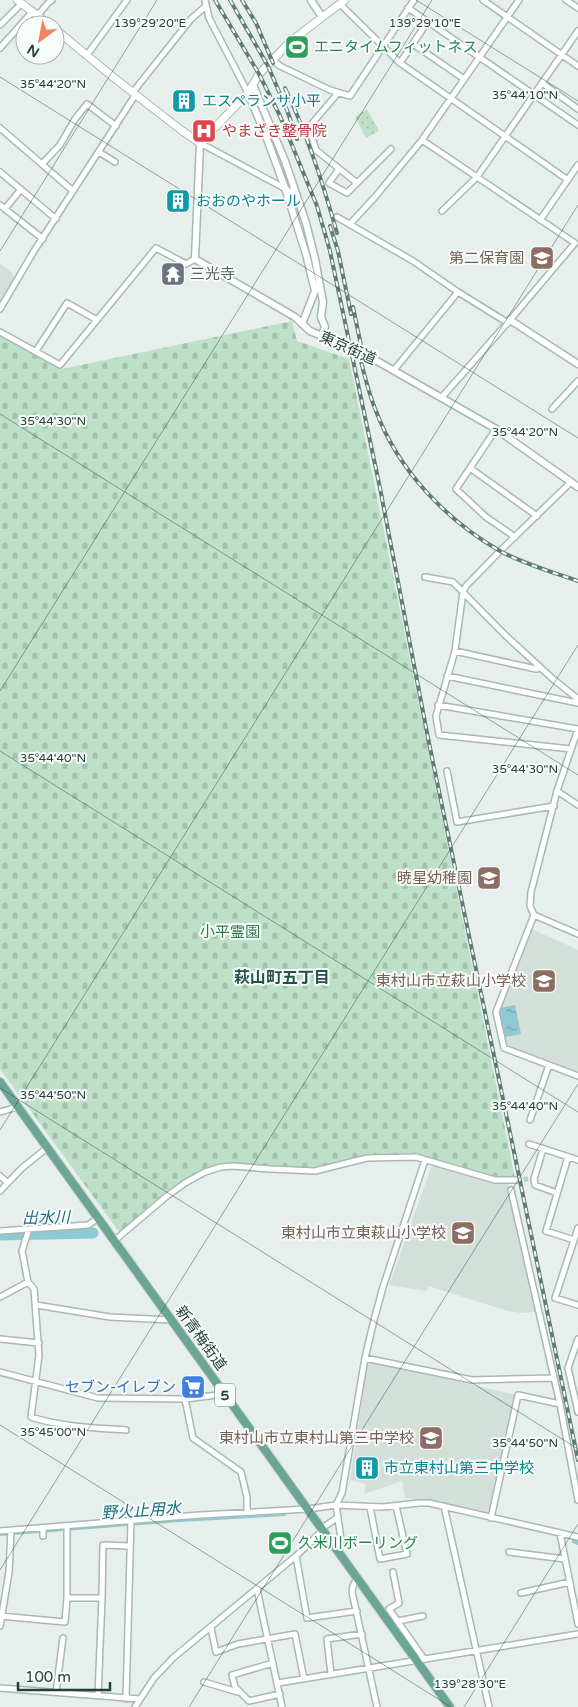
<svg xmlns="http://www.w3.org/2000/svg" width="578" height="1707" font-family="'Varela Round','Noto Sans JP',sans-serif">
<defs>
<pattern id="cemetery-stones" width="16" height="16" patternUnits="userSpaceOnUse" patternTransform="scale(1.25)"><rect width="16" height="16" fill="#bfe0c8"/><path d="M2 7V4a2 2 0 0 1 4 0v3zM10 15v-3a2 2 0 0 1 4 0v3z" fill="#a4c1ad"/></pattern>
<pattern id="park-dots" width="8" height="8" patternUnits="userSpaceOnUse" patternTransform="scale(1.25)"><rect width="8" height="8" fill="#bfe0c8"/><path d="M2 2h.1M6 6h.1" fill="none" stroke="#a4c1ad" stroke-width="1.8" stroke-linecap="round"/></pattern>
<pattern id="water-ripples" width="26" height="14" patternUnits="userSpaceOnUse" patternTransform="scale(1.25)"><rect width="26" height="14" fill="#8ec9d4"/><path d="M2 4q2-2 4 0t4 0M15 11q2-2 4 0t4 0" fill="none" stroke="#74a5ad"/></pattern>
</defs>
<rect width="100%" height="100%" fill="#e6efeb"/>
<path fill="#d4dfda" d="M0,263L12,273L14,279L0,301Z
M532,929L578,950V1072L506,1046L498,1012Z
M432,1165L495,1182H508L536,1312L521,1313L508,1311L428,1286L427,1291L389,1285Z
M368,1361L516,1395L489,1513L432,1500L405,1498L402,1481L364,1494L366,1484L350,1480Z"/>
<path fill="url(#cemetery-stones)" d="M292,321L297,341L349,359L515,1178H495L433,1160L417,1153L366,1155L314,1170L282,1168L233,1163L219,1165L183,1181L120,1233L0,1069V332L62,369Z"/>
<path fill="url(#park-dots)" d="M367,109L379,131L366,138L355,117Z"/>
<path fill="url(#water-ripples)" d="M515,1005L521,1034L505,1037L499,1008Z"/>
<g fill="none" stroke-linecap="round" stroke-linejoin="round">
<path stroke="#8ec9d4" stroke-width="2" d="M0,1535L180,1521L285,1515"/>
<path stroke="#8ec9d4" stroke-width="6" d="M575,1541L578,1542"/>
<path stroke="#8ec9d4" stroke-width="11" d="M0,1235L93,1233"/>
<path stroke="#bfccc8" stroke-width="5" stroke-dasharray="5 2.5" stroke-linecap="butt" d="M516,1180L528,1179"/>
<defs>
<path id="minor" d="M205,0L209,18L248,93
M483,0L578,66
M566,0L578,8
M340,4L400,63L568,180
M408,8L578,125
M38,15L48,3L52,0
M0,25L22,3
M413,44L464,79
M0,48L33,11
M87,55L127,0
M274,61L280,66L330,90L350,96L414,0
M400,63L428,21
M542,83L578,109
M133,92L191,19L206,6
M338,93L309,127L316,150L357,183
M0,128L73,191
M422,140L575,243L510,320L442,397
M200,143L297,195
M99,152L115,162
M42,164L60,145L75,119L87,104L116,126
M339,169L329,183L347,193L391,149
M0,172L56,219
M0,205L5,209L21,189
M5,209L43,239
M442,211L477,177L578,31
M337,217L413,261L458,292L508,323
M540,220L578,165
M350,224L375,197L422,140L519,0
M0,309L34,251L136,94
M0,332L60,365L156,248L186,264L195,259
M36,351L67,303L97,320
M394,370L458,292
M552,409L578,381
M496,429L456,489L486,517L515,537
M470,468L537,516
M571,482L500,551L466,586L463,592L455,651L436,716L439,735L571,749
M425,577L453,582L505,635L553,679L578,699
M455,651L536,669L540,668
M447,676L578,703
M438,705L578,729
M578,729L557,791L531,892L530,906L534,915L578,934
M447,771L457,822L554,806
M557,791L578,805
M534,915L496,1012L504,1048L578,1076
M0,1112L18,1107
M530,1120L549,1065
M529,1144L578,1160
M543,1149L534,1179L535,1185L557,1193
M568,1157L546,1231L574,1240
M0,1176L7,1182
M511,1190L560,1404L578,1500
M0,1191L22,1168L47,1148
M578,1228L555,1298L578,1305
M29,1229L22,1251L28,1282L34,1289L39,1355L31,1417C62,1427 95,1428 126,1430
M0,1231L88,1225L98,1218
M115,1240L167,1196L185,1183L205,1172L221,1167L233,1166L270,1169L315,1171L367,1158L416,1157L495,1180H516
M0,1297L28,1282
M36,1305L110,1317L171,1320
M0,1339L39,1343
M578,1339L568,1368L578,1412
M365,1358L472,1380L553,1378
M0,1372L98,1398L185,1399L225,1394
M185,1399L193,1438L241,1472L247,1497V1512
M444,1506L489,1707
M370,1507L380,1559L407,1554L396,1506
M491,1518L518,1395L560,1404
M321,1529L338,1517
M0,1531L200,1515L308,1509L336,1505L383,1507L419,1503H429L578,1537
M560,1533L578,1624
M43,1536V1528
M339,1552L341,1539L336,1505L342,1493L365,1358L374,1320L383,1287L425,1160
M509,1552L565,1559
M296,1556L307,1618L357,1611
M393,1572L399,1603L389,1609L424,1659
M357,1578L353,1586L352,1592L377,1707
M257,1589L282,1707
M521,1593L570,1582
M67,1598H102L98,1696
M102,1598L103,1545L130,1546
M0,1616L65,1622L67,1598V1526
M398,1621L423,1616
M0,1626L9,1572L11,1530
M211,1628L216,1652L238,1644L295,1634L304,1679
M273,1663L232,1675L235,1687L249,1701L280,1694
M331,1674L327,1639L362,1634
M204,1682L238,1692
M278,1683L578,1634
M0,1688L140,1699
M56,1692L63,1638
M126,1699L131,1520
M135,1707L154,1678L173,1658L296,1556L322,1531"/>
<path id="tertiary" d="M311,0L322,17
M253,85L285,161L306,223L315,259L323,302L321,317L325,327L321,337
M248,93L266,136L285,188L306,254L315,291L302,324
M200,143L195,259L295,317L310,331L363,353L496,429L578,487
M510,320L578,364"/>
<path id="secondary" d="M17,0L50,25
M55,29L113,77L181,130L200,143L248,93L259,74L291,41L345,0"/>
<path id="primary" d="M0,1082L450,1707"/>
</defs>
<use href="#minor" stroke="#a8b8b2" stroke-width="8"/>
<use href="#tertiary" stroke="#a8b8b2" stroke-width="9"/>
<use href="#secondary" stroke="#a4bbb3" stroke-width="9"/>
<use href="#primary" stroke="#c2cac8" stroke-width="10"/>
<use href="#minor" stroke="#fff" stroke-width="5"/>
<use href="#tertiary" stroke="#fff" stroke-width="6"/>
<use href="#secondary" stroke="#fff" stroke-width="7"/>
<use href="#primary" stroke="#6aa596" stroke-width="8"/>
<defs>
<path id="rail" d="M215,0L259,74L280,116L317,206L330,251L380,488L429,743L578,1460
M230,0L268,66L287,110L297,139
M242,0L256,23L273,63
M285,88C307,134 323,183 337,233
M330,226L338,251L351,314
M353,307L364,360
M359,353C364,373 368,392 376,411C398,470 446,520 500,551C524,564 552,572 578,581"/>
</defs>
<use href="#rail" stroke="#5f7d75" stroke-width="4"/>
<use href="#rail" stroke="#f7fbf9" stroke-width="2" stroke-dasharray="5.5" stroke-linecap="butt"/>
</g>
<path fill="none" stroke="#24423a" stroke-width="1" stroke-opacity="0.45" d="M416,0L578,101M0,77L578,438M0,251L157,0M0,414L578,775M0,691L432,0M0,751L578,1112M0,1088L578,1449M0,1130L578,205M0,1425L451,1707M0,1570L578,645M189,1707L578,1084M464,1707L578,1524"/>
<defs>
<symbol id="stadium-square" viewBox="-11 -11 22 22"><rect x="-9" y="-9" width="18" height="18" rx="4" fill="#2e9e5b" stroke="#f7fbf9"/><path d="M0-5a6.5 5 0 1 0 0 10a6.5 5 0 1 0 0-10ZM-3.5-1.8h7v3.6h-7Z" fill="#fff"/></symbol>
<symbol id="building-square" viewBox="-11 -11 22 22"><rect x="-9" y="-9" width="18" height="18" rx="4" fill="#0f9aa8" stroke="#f7fbf9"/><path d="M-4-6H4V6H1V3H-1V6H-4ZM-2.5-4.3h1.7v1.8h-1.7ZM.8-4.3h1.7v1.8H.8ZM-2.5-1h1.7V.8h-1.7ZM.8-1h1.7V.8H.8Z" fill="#fff"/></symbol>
<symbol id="hospital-square" viewBox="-11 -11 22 22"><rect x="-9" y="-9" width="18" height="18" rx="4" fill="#e0444e" stroke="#f7fbf9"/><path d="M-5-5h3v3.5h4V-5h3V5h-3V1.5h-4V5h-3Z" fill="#fff"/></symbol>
<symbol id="school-square" viewBox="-11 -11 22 22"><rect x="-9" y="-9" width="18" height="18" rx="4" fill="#8d6e63" stroke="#f7fbf9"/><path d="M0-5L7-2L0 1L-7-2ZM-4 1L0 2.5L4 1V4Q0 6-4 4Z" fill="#fff"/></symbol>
<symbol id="temple-square" viewBox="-11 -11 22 22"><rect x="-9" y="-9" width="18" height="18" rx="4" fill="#6b7280" stroke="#f7fbf9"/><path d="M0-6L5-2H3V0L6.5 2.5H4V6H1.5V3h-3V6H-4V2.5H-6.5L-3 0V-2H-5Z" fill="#fff"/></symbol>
<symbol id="supermarket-square" viewBox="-11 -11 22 22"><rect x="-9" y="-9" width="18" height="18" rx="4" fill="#3f7fe0" stroke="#f7fbf9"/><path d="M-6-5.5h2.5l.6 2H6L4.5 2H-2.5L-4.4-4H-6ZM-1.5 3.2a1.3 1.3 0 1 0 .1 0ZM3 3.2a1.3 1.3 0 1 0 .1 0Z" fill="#fff"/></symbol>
</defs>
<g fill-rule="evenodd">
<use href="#stadium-square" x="283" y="33" width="28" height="28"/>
<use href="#building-square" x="170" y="87" width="28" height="28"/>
<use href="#hospital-square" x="190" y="117" width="28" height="28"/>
<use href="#building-square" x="164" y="187" width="28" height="28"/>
<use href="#school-square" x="528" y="244" width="28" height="28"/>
<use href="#temple-square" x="159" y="260" width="28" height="28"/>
<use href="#school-square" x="475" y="864" width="28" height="28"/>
<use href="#school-square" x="530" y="967" width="28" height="28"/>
<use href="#school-square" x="449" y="1219" width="28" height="28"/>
<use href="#supermarket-square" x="179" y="1373" width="28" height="28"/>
<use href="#school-square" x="417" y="1424" width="28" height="28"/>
<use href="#building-square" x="353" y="1454" width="28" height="28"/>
<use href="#stadium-square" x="266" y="1529" width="28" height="28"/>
</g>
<g text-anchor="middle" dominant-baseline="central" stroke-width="4" stroke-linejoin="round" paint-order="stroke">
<rect fill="#f7fbf9" stroke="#637a73" stroke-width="1" x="215" y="1383.5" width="20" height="23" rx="4"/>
<g font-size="14" font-weight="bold" fill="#24423a">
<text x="225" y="1395">5</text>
</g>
<g font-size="15" fill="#27864d" stroke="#f7fbf9" text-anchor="start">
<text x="314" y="47">エニタイムフィットネス</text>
<text x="298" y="1543">久米川ボーリング</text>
</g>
<g font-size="15" fill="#0d838f" stroke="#f7fbf9" text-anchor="start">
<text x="202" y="101">エスペランサ小平</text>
<text x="196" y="201">おおのやホール</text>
<text x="384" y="1468">市立東村山第三中学校</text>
</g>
<g font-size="15" fill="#be3a42" stroke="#f7fbf9" text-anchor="start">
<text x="222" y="131">やまざき整骨院</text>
</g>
<g font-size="15" fill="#785e54" stroke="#f7fbf9" text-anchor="end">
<text x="524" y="258">第二保育園</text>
<text x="472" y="878">暁星幼稚園</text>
<text x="526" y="981">東村山市立萩山小学校</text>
<text x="446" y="1233">東村山市立東萩山小学校</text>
<text x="414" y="1438">東村山市立東村山第三中学校</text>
</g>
<g font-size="15" fill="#5b616d" stroke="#f7fbf9" text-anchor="start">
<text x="190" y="274">三光寺</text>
</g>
<g font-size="15" fill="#24423a" stroke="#f7fbf9">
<text transform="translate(348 348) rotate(24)">東京街道</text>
<text transform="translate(201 1338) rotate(54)">新青梅街道</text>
</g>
<g font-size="15" fill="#2d7a4b" stroke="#f7fbf9">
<text x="230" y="932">小平霊園</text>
</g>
<g font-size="15" fill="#366cbe" stroke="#f7fbf9" text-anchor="end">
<text x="176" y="1387">セブン-イレブン</text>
</g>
<g font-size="16" font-weight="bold" fill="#1f5548" stroke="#f7fbf9">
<text x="282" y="978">萩山町五丁目</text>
</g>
<g font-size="16" font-style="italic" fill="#1c6f80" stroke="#f7fbf9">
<text transform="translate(46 1218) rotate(-1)">出水川</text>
<text transform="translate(141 1511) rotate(-4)">野火止用水</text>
</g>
</g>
<g font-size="12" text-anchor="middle" fill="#24423a" stroke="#f7fbf9" stroke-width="4" stroke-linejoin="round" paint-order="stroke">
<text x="150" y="27">139°29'20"E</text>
<text x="425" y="27">139°29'10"E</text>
<text x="53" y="88">35°44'20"N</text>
<text x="525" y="99">35°44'10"N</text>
<text x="53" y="425">35°44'30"N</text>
<text x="525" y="436">35°44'20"N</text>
<text x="53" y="762">35°44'40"N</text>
<text x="525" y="773">35°44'30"N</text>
<text x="53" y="1099">35°44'50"N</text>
<text x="525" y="1110">35°44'40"N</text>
<text x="53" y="1436">35°45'00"N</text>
<text x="525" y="1447">35°44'50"N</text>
<text x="470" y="1688">139°28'30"E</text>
</g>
<g transform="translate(40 40) rotate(212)"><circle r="24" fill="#f7fbf9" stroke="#a3b1ad"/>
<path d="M0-4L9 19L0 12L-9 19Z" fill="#f4845f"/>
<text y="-8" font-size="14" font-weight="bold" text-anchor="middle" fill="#24423a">N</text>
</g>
<path d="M18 1682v8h92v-8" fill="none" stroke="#24423a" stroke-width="2.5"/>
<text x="25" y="1682" font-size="15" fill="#24423a" stroke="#f7fbf9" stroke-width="4" paint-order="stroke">100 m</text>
</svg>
